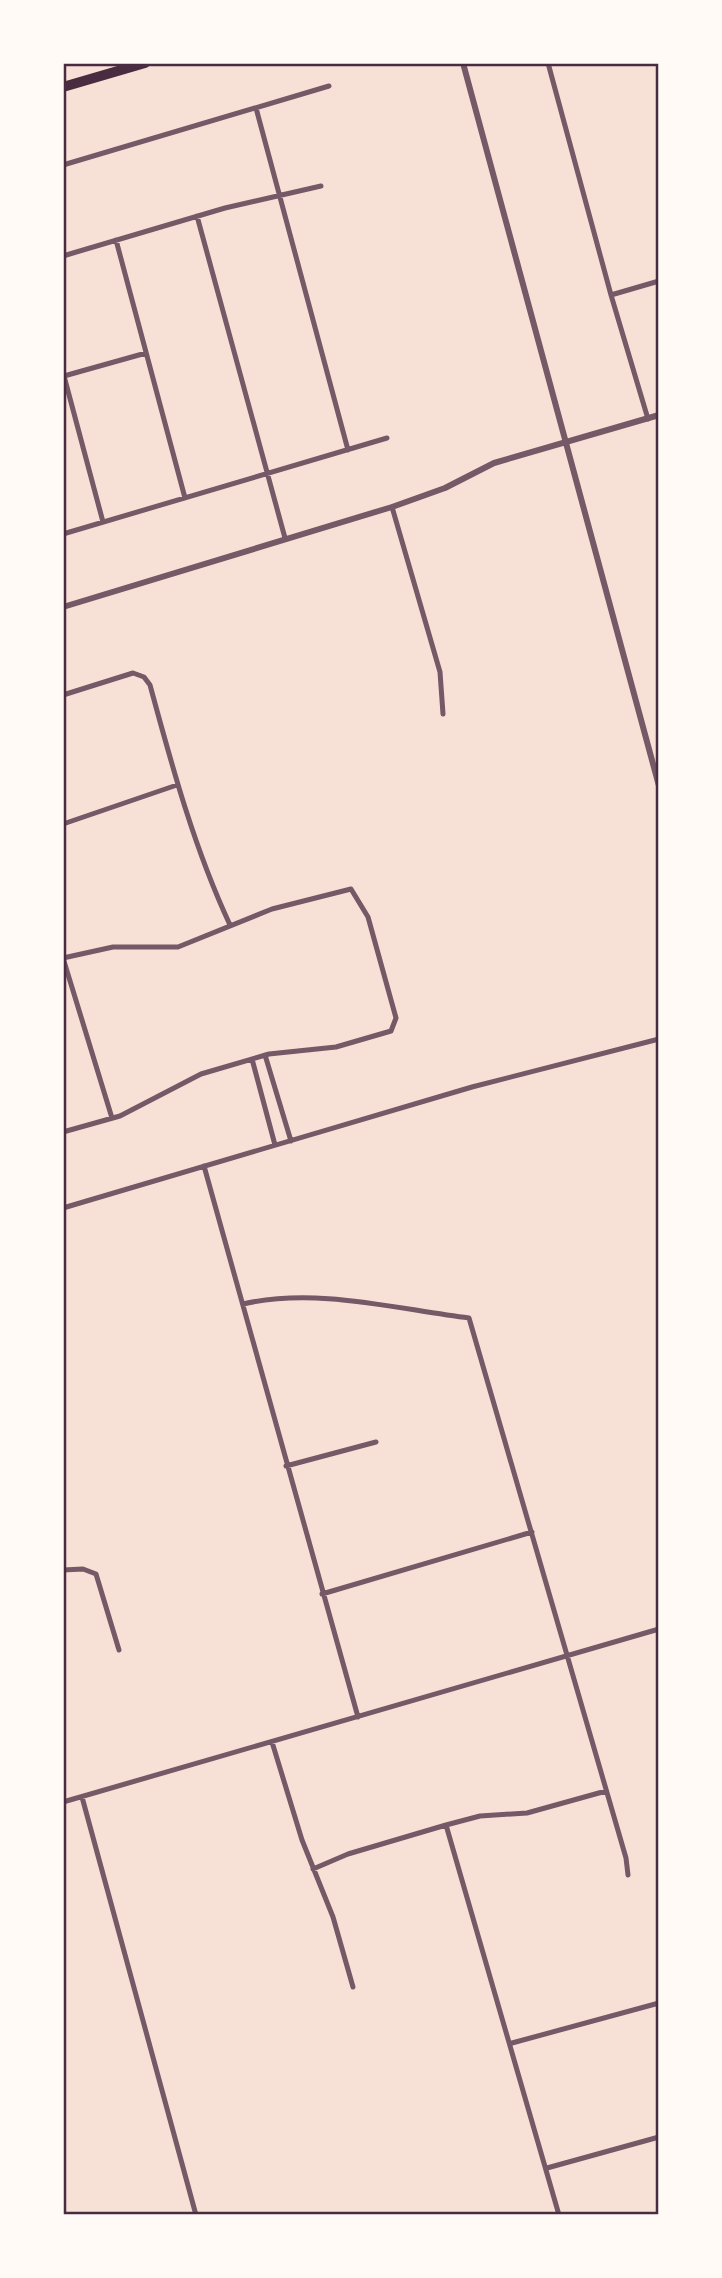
<svg xmlns="http://www.w3.org/2000/svg" width="722" height="2278" font-family="Cabin,sans-serif">
<rect width="100%" height="100%" fill="#f7e1d7"/>
<g fill="none" stroke-linecap="round" stroke-linejoin="round">
<path stroke="#755966" stroke-width="5" d="M548,63L611,295L648,419
M256,108L348,450
M63,165L329,86
M197,216L285,538
M116,240L185,498
M63,256L225,208L321,186
M611,295L659,281
M392,507L440,672L443,714
M103,522L64,376L146,353
M63,534L387,438
M63,695L133,673L144,677L150,685C172,766 194,848 230,925
M63,824L177,785
M63,958L113,947H178L272,909L351,889L368,917L396,1018L391,1031L336,1047L269,1054L201,1074L120,1116L63,1132
M63,958L112,1118
M265,1055L291,1141
M252,1059L275,1145
M204,1166L358,1717
M63,1208L472,1087L659,1039
M243,1304C316,1287 396,1309 469,1318L626,1858L628,1875
M286,1466L376,1442
M63,1570L83,1569L96,1574L119,1650
M322,1594L532,1532
M272,1742L302,1840L333,1917L353,1987
M82,1797L196,2215
M63,1802L659,1629
M446,1825L559,2215
M313,1869L348,1854L446,1825L480,1816L527,1813L606,1791
M512,2043L659,2003
M547,2168L659,2137"/>
<path stroke="#755966" stroke-width="6" d="M463,63L659,786
M63,607L392,507L445,488L494,463L659,415"/>
<path stroke="#4a2c40" stroke-width="10" d="M63,87L145,63"/>
</g>
<rect width="722" height="2278" fill="none" stroke="#fffaf5" stroke-width="130"/>
<rect x="65" y="65" width="592" height="2148" fill="none" stroke="#4a2c40" stroke-width="2.5"/>
</svg>
